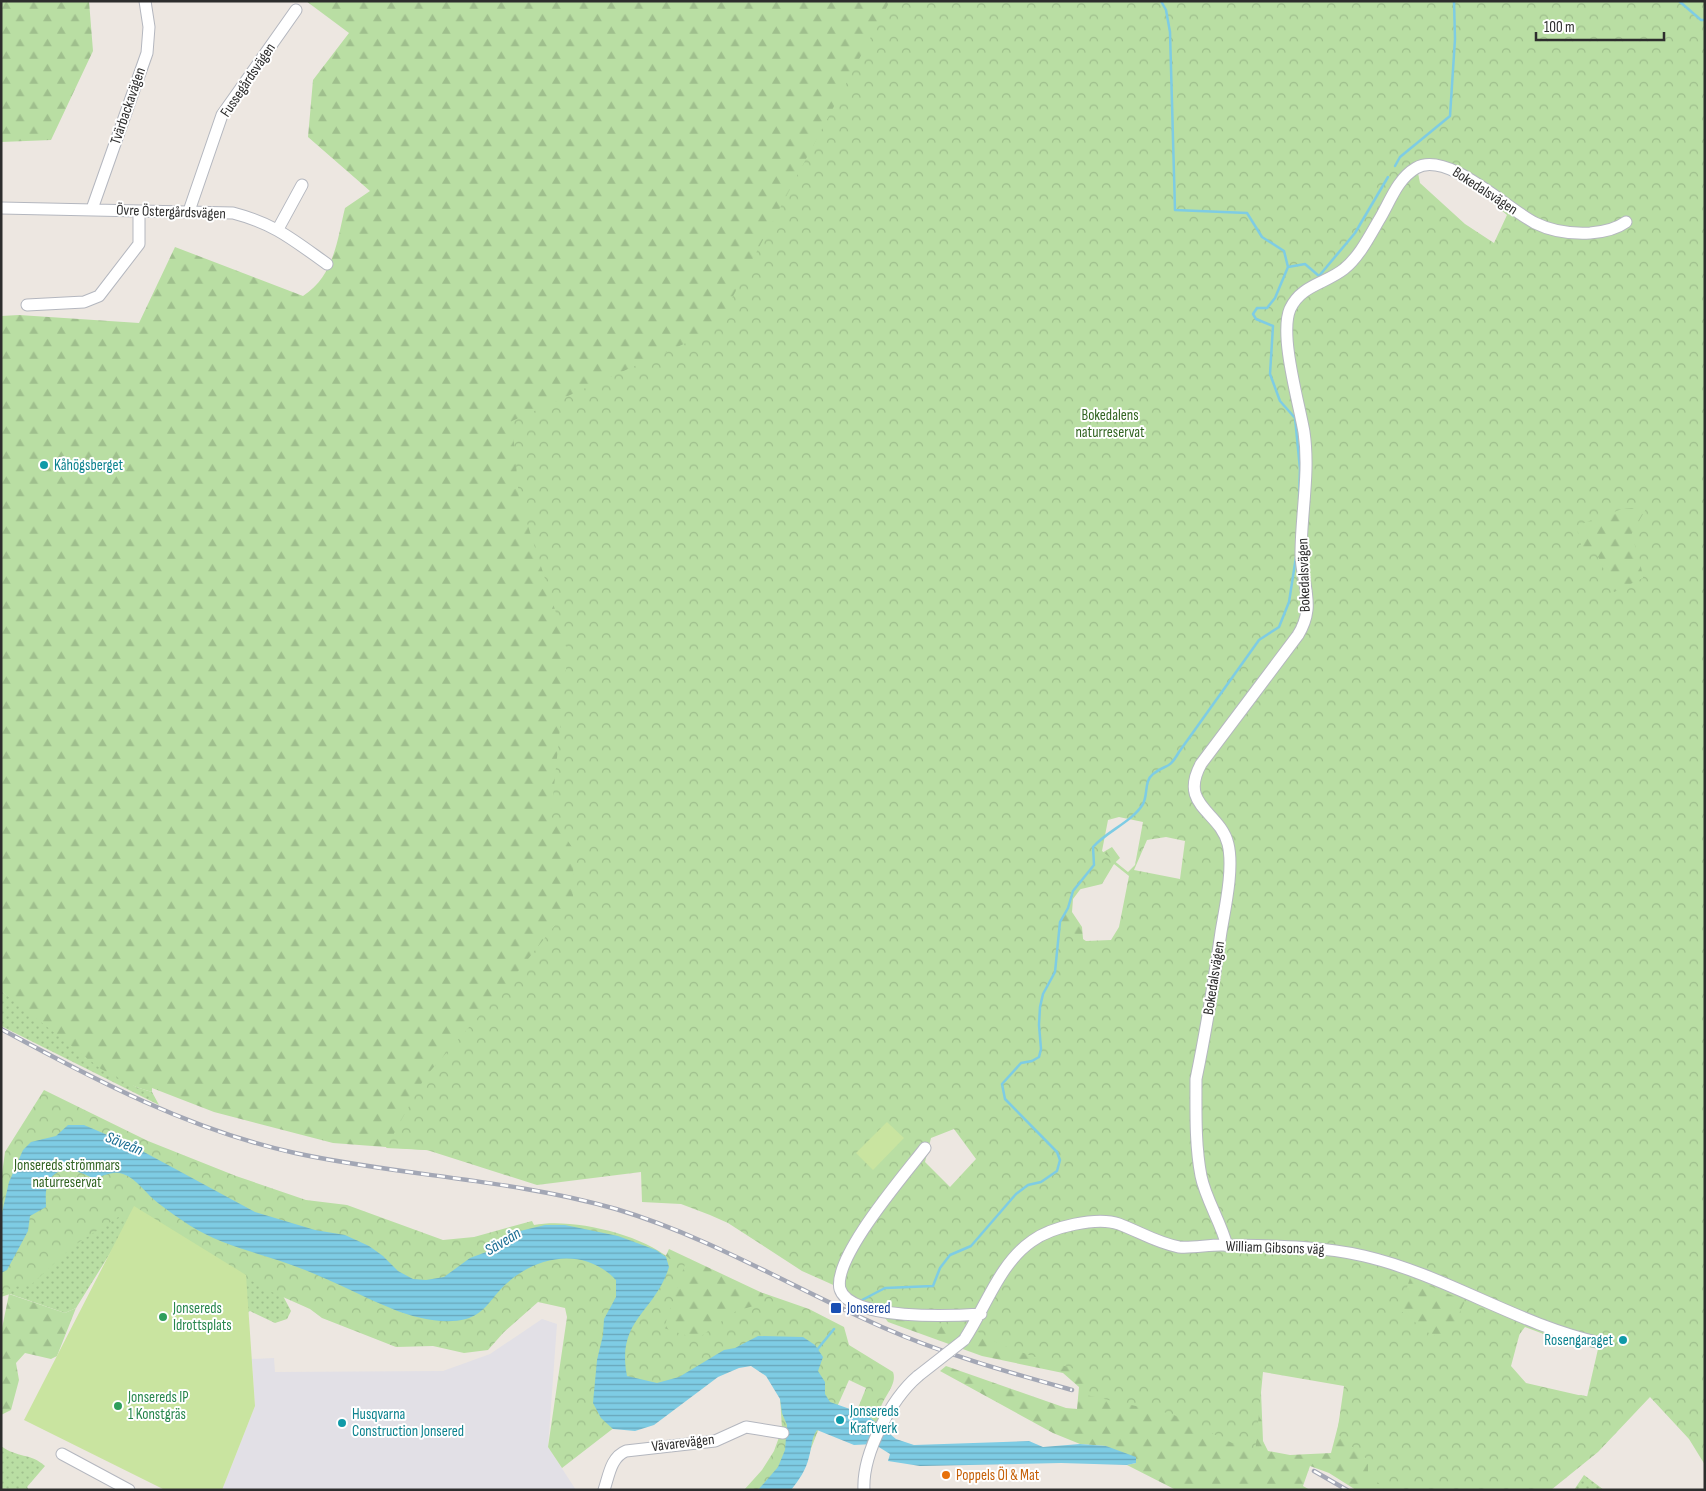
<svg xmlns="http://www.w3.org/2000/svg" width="1706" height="1491" font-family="'Sofia Sans Condensed',sans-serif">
<defs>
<pattern id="grass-dots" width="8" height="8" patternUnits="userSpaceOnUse" patternTransform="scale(1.25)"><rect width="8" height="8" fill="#b9dea3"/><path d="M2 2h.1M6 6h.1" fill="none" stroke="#9fbf8d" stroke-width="1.8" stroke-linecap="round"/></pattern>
<pattern id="forest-firs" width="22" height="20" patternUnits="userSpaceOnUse" patternTransform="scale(1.25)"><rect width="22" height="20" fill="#b9dea3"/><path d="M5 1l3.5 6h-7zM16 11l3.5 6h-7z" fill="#9fbf8d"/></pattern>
<pattern id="park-crowns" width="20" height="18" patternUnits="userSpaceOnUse" patternTransform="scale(1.25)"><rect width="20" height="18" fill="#b9dea3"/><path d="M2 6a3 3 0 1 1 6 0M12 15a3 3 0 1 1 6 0" fill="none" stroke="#9fbf8d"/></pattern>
<pattern id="water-rules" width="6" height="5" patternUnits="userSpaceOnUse" patternTransform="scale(1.25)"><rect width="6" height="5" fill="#7ecce4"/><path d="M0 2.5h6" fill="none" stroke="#68a6b9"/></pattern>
</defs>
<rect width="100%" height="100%" fill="#ede7e1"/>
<path fill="#e2e0e6" d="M542,1319L557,1324L548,1447L576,1490H222L255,1406L252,1359L274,1358L275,1372L443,1371L490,1354Z"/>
<path fill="url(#grass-dots)" d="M1,991L136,1087L152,1092L159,1105L1,1026Z
M58,1172L185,1245L282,1294L291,1311L287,1319L275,1323L250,1311L247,1313L114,1247L76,1308L65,1313L10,1294L1,1297V1277Z
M1,1446C17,1458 31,1453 45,1466L27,1487L29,1490H1Z
M1584,1475L1604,1490H1574Z"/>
<path fill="url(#forest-firs)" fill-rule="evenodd" d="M1,1H89L93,51L51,140L1,142Z
M306,1H1705L1580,1331L1573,1345L1525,1327L1506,1352L1260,1367L1263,1441L1268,1451L1290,1455L1331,1453L1346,1395L1557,1398L1581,1395L1594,1398L1550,1490H1356L1329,1473L1310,1466L1303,1486L1310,1490H1176L1127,1465L1136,1463L1106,1446L1080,1444L1053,1433L940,1371L946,1366L1066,1408L1077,1409L1079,1387L1063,1373L982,1356L888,1322L885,1318L854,1298L846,1289L664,1162L569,1161L333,1143L214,1112L152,1088V1092L136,1087L101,1069L1,991V316L19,315L139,323L175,247L303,296C334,276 337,241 345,208L370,191L308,137L313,80L349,33ZM1438,132L1637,298L1573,534L1027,1115L1084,950L1082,927L1072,912L1073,899L1085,883L1101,876L1120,858L1112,847L1095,857L1108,815L1164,809L1096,798ZM1021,940L991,1202L849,1229Z
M669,1249L843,1331L735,1348L627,1338Z
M9,1294L65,1313L76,1308L57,1356L51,1359L25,1353L16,1363L19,1380L11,1410L1,1415V1333Z"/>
<path fill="url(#park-crowns)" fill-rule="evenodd" d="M890,1H1705V1465L1689,1439L1650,1397L1598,1452L1551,1490H1385L1368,1472V1460L1337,1434L1344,1386L1263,1372L1255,1454L1172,1414L1086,1395L1090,1374C1058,1363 992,1348 970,1325L953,1326L905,1317L802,1271L728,1223L710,1215L681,1204L642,1202L641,1172L537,1185L427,1150L386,1148L425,1077L516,974L572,904L574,850L551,816L568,650L519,498L512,421L715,330ZM1430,167L1461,176L1507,215L1494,243L1465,224L1420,183L1418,173ZM1647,507L1631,535L1639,556L1643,578L1614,592L1596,552H1583L1576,526L1622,509ZM1119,817L1143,822L1135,865L1128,872L1102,851L1108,820ZM1166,837L1185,841L1180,879L1134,870L1147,840ZM1114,864L1129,876L1119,927L1111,940L1086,941L1056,922L1077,890L1102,884ZM954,1129L976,1159L950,1187L925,1162L931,1138ZM1410,1278L1465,1301L1446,1341L1427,1332L1400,1310ZM1522,1325L1566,1342L1598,1349L1587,1397L1526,1383L1511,1366Z
M44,1090L148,1141L236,1176L306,1200L347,1205L443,1240L474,1237L532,1221L534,1225C573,1218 639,1234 669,1258L670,1262L683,1258L686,1261L664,1328L697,1339L736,1311L764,1303L763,1293L809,1309L844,1327L849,1345L893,1372C899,1388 874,1402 879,1426L858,1408L866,1388L849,1380L837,1407L823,1418L810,1451L788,1490H744L762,1470L774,1451L782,1429L780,1396L769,1371L743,1358L615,1427L562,1468L548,1447L567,1317L565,1308L538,1302L504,1332L488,1350L464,1353L433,1346L396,1347L322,1318L310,1309L265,1289L191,1243L120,1216L73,1246L32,1284L13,1287L1,1293V1181L5,1152Z"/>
<path fill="#c9e4a0" d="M887,1122L904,1138L873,1170L856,1153Z
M134,1206L246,1275L255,1406L222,1490H165L24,1420Z"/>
<path fill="url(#water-rules)" d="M68,1125H84L131,1145L255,1212L315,1230L345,1235L369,1246L383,1256L398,1271L413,1279L426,1280L444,1277L470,1258L497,1248L520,1231L545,1225H565L618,1236L656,1250L666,1257L669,1267C655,1313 616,1319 627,1376L657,1383L679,1377L724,1350L735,1348L758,1336L803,1337L815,1345L823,1357L818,1371L825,1382V1394L830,1402L867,1415L896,1439L914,1445L1029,1441L1043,1447L1080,1444L1106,1446L1136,1457V1463L1127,1465L1061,1463L920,1466L888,1461L890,1454L874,1444L854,1445L817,1430C811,1439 812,1447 809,1457C806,1470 799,1480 791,1490H758L778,1467L785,1450L787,1425L782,1413L780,1399L766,1376L751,1366L739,1368L718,1377L654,1425L635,1431L613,1429L601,1418L593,1403L597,1360L603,1335L604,1319L616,1297V1280C583,1245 531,1256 500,1290C489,1302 483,1314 466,1319C444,1325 416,1318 395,1310C365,1298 336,1282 305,1270C266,1254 225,1248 189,1225C179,1218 168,1211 158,1203C147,1195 136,1178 123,1174C113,1170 103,1176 94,1179C79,1170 53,1162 47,1187C45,1193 46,1201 46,1207L30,1216L28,1231L7,1270L1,1273V1217L9,1182L23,1150L31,1142L56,1136Z"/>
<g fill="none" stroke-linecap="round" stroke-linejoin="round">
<path stroke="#7ecce4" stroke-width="2.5" d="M1161,1L1166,10L1170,32L1175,210L1247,213L1262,237L1284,251L1288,267L1275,298L1267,308H1257L1253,314L1256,319L1273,326L1270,374L1280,401L1295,418L1300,469L1299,499
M1679,1L1701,20H1705
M1395,166L1400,157L1450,116L1455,39L1454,1
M1288,267L1305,264L1319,276L1355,233L1388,177
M862,1300L885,1288L933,1286L940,1268L950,1255L971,1246L1016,1194L1028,1185L1041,1182L1057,1171L1060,1160L1057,1152L1005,1099L1002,1084L1021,1063L1032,1061L1039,1057L1041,1049L1039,1025L1040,1007L1043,994L1055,972L1060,922L1068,908L1073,891L1094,865L1093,847C1107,831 1132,822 1143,804C1148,795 1144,781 1153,774C1167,763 1168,771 1179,752L1259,640L1279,627L1289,602L1296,557
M816,1351L834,1329"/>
<defs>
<path id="minor" d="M1,208L233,213C275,224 292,239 327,264
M92,209L147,53L149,27L145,1
M189,211L222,115L296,10
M278,229L302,185
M27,305L84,302L99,296L139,244V211
M925,1148C906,1173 832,1258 840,1289C850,1321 954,1316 981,1314
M1227,1246C1221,1222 1206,1200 1201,1176C1195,1145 1196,1112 1196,1079C1206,1031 1214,981 1221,932C1225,908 1234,868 1228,844C1220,811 1178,806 1201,764L1298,635C1303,627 1306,619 1307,610C1309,592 1301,572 1301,554C1301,513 1310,473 1304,432C1299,403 1279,335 1290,309C1301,285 1325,284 1344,269C1359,257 1369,237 1379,220C1390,202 1397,179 1416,168C1447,150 1506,208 1535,223C1553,232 1570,234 1590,233C1603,232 1615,230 1626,222
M964,1340C986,1307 999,1264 1032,1241C1051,1227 1097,1216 1119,1224C1140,1232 1157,1243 1179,1247C1193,1248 1207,1245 1221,1245C1268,1246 1317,1245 1364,1256C1446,1275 1518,1325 1601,1343
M62,1454L129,1490
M604,1490C609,1475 611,1457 626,1451L715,1441L746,1427L783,1433
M864,1490C862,1454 891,1399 918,1376"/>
</defs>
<use href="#minor" stroke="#b4b7bf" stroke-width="13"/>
<use href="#minor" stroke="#fff" stroke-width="11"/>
<defs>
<path id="rail" d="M1,1029C95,1080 190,1130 295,1153C401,1176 511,1179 616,1209C710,1237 793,1288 882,1327C943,1354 1008,1372 1072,1390
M1314,1471L1347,1490"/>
</defs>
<use href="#rail" stroke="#a3a7b5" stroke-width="4.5"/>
<use href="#rail" stroke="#fff" stroke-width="2.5" stroke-dasharray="8" stroke-linecap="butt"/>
<defs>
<path id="minor-bridge" d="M918,1376L964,1340"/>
</defs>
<use href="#minor-bridge" stroke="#b4b7bf" stroke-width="13" stroke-linecap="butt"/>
<use href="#minor-bridge" stroke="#fff" stroke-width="11"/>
</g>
<g fill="#0f9aa8" stroke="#fff" stroke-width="2">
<circle cx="44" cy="465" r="5"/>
<circle cx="1623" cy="1340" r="5"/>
<circle cx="840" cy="1420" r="5"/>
<circle cx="342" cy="1423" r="5"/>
</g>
<rect fill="#1a4fb4" stroke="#fff" stroke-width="2" x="830" y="1302" width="12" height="12" rx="2.5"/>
<g fill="#2e9e5b" stroke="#fff" stroke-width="2">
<circle cx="163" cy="1317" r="5"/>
<circle cx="118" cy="1406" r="5"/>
</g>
<circle fill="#e8710a" stroke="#fff" stroke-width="2" cx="946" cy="1475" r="5"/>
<g text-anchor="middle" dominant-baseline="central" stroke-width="4" stroke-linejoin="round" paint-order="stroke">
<g font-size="15" fill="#2d2d2d" stroke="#fff">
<text transform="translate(248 80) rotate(-56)">Fussegårdsvägen</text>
<text transform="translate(128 106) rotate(-71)">Tvärbackavägen</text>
<text transform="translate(1485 191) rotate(33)">Bokedalsvägen</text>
<text transform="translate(171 212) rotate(2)">Övre Östergårdsvägen</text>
<text transform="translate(1304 575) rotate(-92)">Bokedalsvägen</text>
<text transform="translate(1214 978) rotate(-81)">Bokedalsvägen</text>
<text transform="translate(1275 1248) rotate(2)">William Gibsons väg</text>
<text transform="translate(683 1443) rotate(-7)">Vävarevägen</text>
</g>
<g font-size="15" fill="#326422" stroke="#fff">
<text x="1110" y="415">Bokedalens<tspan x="1110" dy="17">naturreservat</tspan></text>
<text x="67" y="1165">Jonsereds strömmars<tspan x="67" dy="17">naturreservat</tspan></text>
</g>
<g font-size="15" fill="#0d838f" stroke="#fff" text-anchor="start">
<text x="54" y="465">Kåhögsberget</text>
<text x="1613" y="1340" text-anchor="end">Rosengaraget</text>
<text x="850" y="1411">Jonsereds<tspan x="850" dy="17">Kraftverk</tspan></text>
<text x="352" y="1414">Husqvarna<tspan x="352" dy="17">Construction Jonsered</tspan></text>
</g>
<g font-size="15" fill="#27864d" stroke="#fff" text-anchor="start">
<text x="173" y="1308">Jonsereds<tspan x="173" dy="17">Idrottsplats</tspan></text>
<text x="128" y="1397">Jonsereds IP<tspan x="128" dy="17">1 Konstgräs</tspan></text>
</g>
<g font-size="15" fill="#164399" stroke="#fff" text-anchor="start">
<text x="847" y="1308">Jonsered</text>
</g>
<g font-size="15" fill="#c56008" stroke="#fff" text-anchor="start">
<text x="956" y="1475">Poppels Öl &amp; Mat</text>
</g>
<g font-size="16" font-style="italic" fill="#1a6d93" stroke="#fff">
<text transform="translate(124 1144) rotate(22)">Säveån</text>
<text transform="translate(503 1242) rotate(-31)">Säveån</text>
</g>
</g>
<rect width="1706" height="1491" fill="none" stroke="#2d2d2d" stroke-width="5"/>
<path d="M1536 32v8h128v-8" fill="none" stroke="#2d2d2d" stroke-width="2.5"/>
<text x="1544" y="32" font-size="15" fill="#2d2d2d" stroke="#ffffff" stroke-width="4" paint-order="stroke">100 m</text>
</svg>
